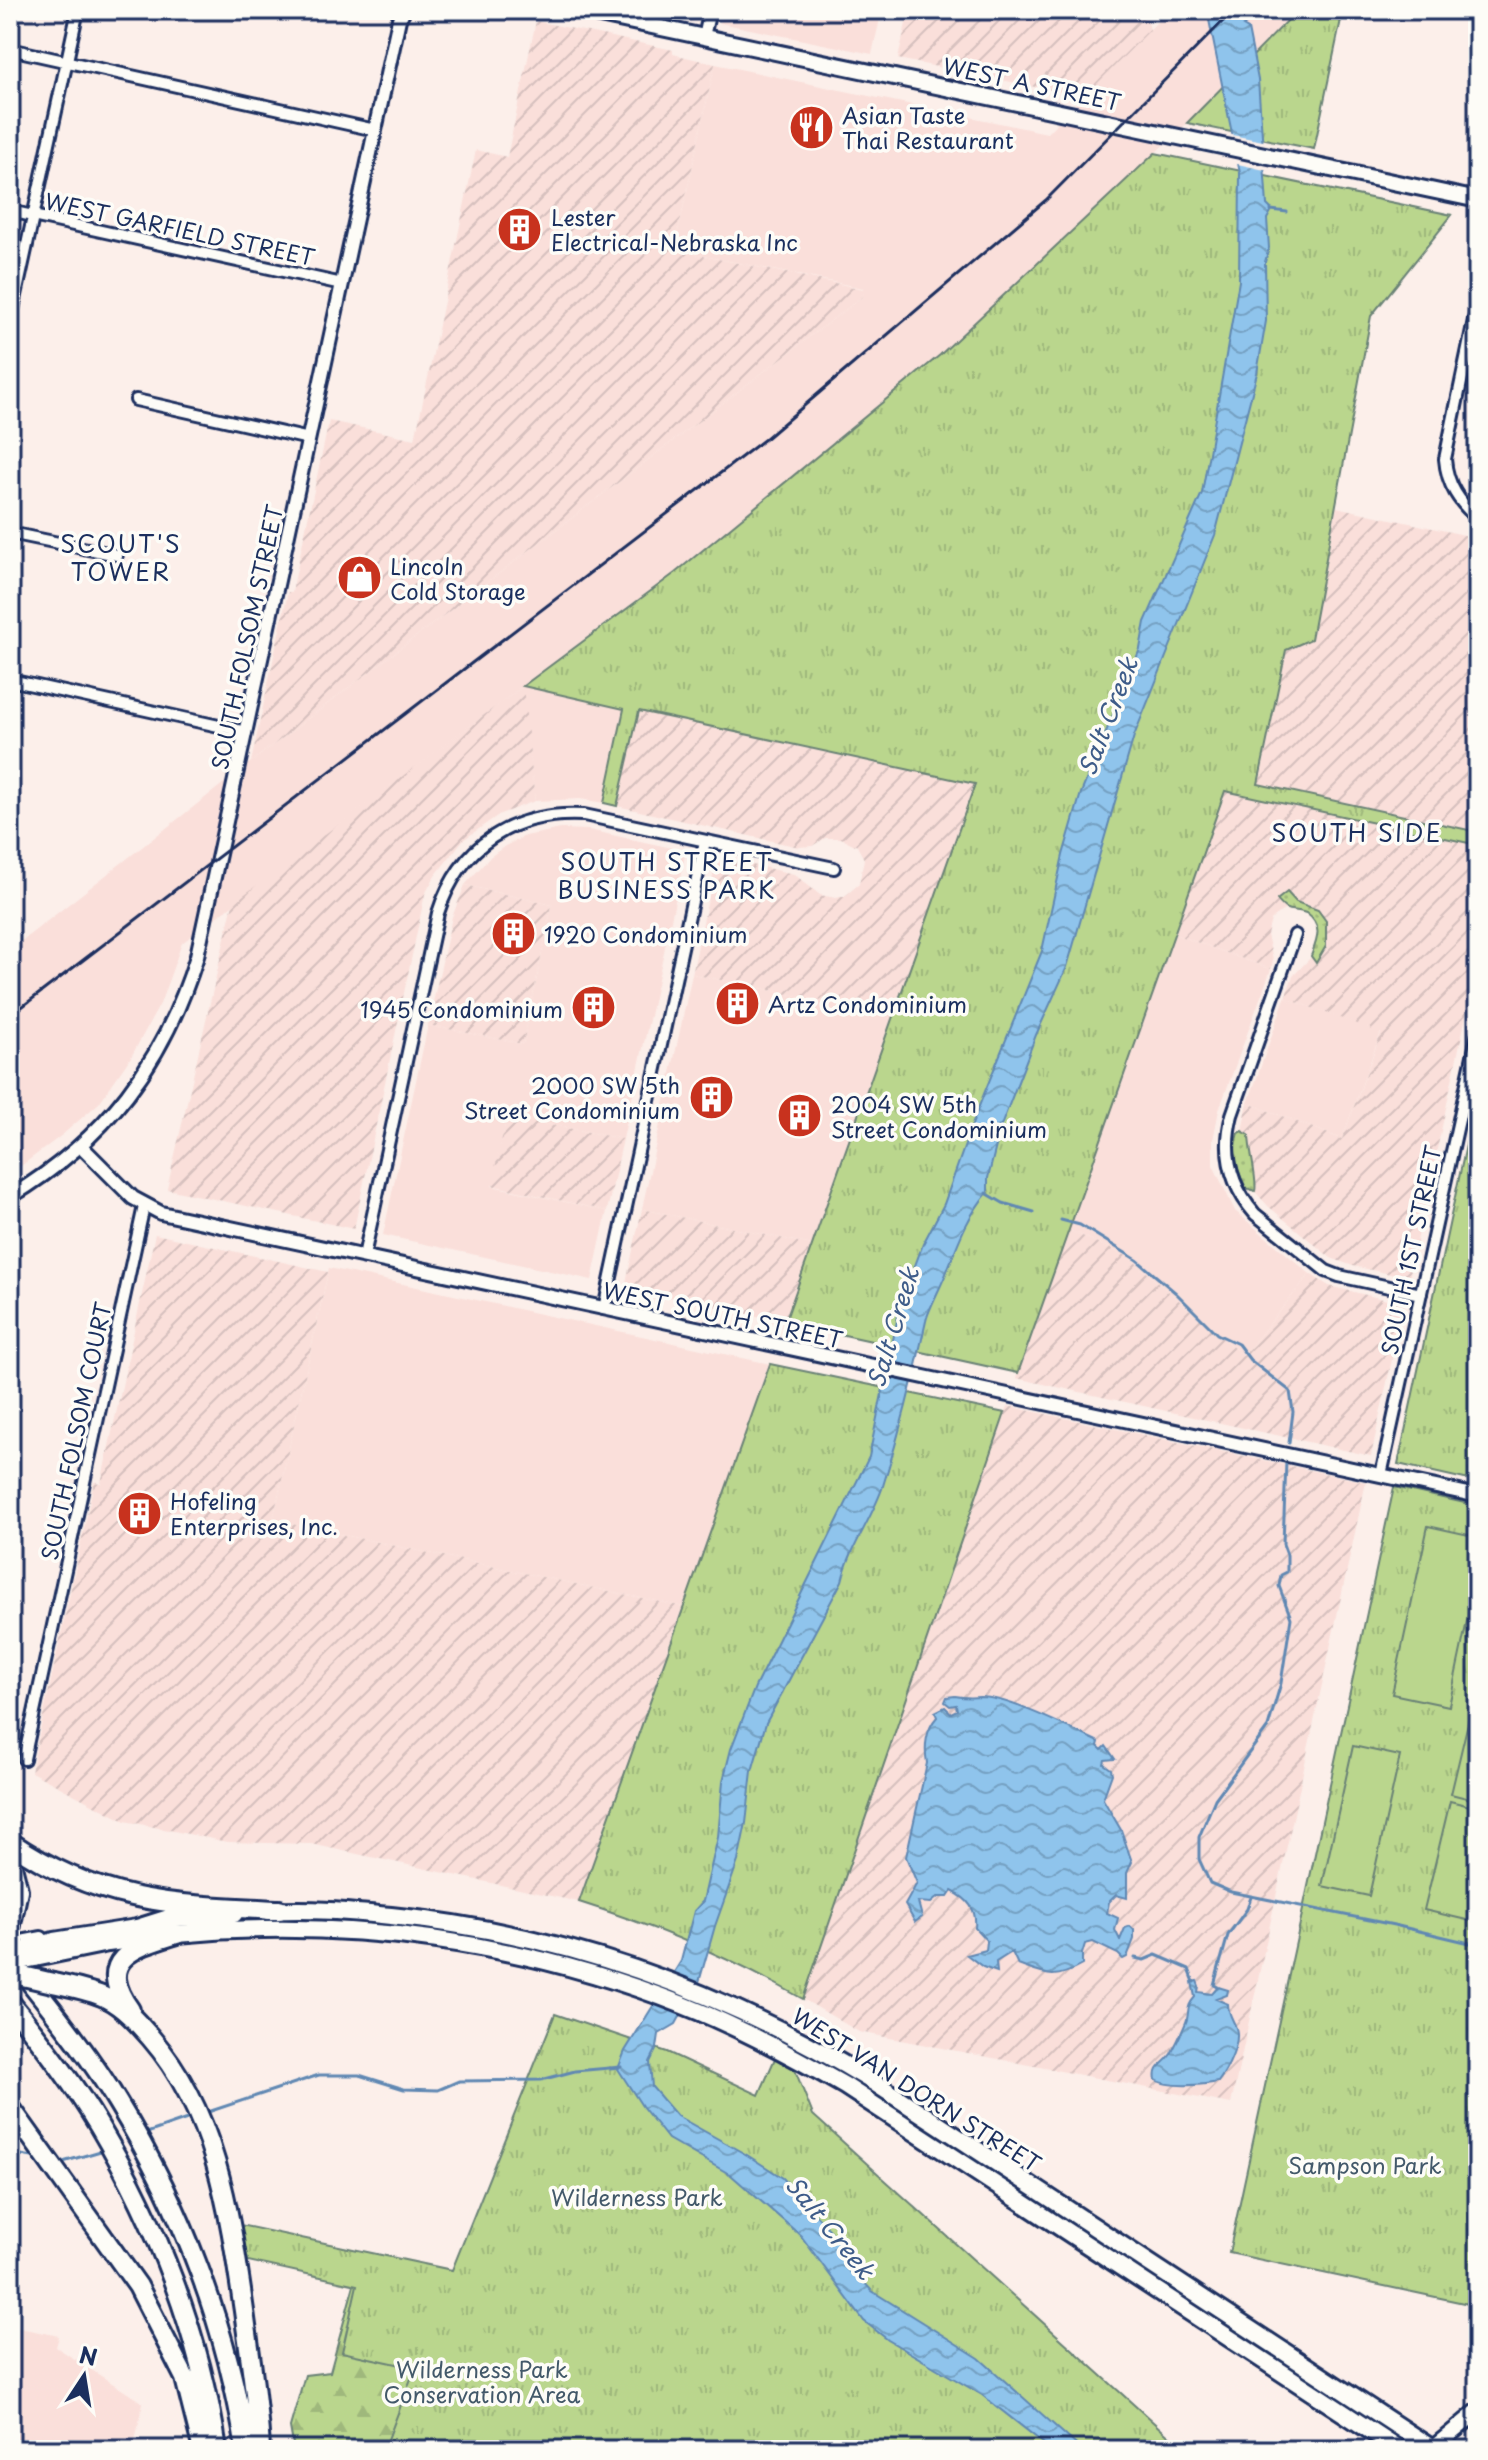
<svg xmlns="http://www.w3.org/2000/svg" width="1488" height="2460" font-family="'Playpen Sans',sans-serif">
<defs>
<pattern id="industrial-furrows" width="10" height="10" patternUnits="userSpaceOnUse" patternTransform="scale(2)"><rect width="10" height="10" fill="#fadfda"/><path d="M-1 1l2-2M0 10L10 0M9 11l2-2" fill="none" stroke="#d6c0be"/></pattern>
<pattern id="grass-dots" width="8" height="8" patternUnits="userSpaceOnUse" patternTransform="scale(2)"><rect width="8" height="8" fill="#bad68d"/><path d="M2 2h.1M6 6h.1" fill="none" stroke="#9fb87c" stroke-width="1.8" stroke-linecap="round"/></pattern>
<pattern id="forest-firs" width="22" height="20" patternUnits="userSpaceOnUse" patternTransform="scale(2)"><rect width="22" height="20" fill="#bad68d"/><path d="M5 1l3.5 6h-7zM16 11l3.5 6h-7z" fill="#9fb87c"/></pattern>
<pattern id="park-tufts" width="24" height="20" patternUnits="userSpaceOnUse" patternTransform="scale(2)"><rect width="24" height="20" fill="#bad68d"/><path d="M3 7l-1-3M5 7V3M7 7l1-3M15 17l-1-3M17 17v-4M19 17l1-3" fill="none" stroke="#9fb87c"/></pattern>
<pattern id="water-waves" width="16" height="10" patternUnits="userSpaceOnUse" patternTransform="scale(2)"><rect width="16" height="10" fill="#8fc4ec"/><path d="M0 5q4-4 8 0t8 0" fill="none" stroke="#74a0c2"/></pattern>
</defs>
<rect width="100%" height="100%" fill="#fcefea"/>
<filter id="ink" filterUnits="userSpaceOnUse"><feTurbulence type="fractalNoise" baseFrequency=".0125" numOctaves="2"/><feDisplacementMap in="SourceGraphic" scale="16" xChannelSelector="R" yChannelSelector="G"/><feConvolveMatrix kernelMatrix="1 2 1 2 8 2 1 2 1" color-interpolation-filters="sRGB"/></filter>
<g filter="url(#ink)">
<path fill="#fadfda" d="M723,10H882L872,54L720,23Z
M1169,10H1298L1187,123L940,355L675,573L524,686L625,709L604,803L580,799L535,801L522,687L182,943L160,1004L131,1057L99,1103L62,1135L21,1166L10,1171V950L251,762L862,297L863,288L674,250L715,64L1047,133Z
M561,829L589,830L686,851L623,1139L507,1116L492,1186L607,1211L592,1280L383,1235L428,1025L523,1044L552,905L465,885L490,857L505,846L525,836Z
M1174,934L1271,969L1219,1110L1213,1140V1165L1235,1211L1310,1274L1243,1356L1129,1257L1069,1230Z
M692,974L894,1016L813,1245L642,1209Z
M1285,998L1381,1032L1342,1139L1248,1103Z
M329,1268L770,1364L684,1607L273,1520Z
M10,2326L59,2336L56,2347L143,2403L133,2450H10Z"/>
<path fill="url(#industrial-furrows)" d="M909,10H1145L1150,30L1084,97L898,59Z
M536,21L673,50V54L715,64L674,250L864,289L862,297L251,762L288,592H292L329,421L415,439L476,150L507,157Z
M1336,507L1478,538V832L1258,784L1286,650L1311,639Z
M523,686L535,801L500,814L463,840L435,876L425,894L354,1229L167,1189L233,903Z
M639,711L976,784L894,1016L692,974L715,866L725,859L794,874L820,895L836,898L845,896L859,884L864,859L857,846L841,838H825L812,846L799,847L617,806Z
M1225,791L1478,845V961L1409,1278L1353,1266L1331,1258L1268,1206L1249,1185L1239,1144L1248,1103L1342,1139L1381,1033L1285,998L1293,976L1315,953L1322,932L1311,913L1290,907L1277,914L1271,920L1267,935L1273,960L1271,969L1174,934Z
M465,885L552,905L523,1044L428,1025L452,917Z
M507,1116L623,1139L607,1211L491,1185Z
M642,1209L813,1245L785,1322L625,1287Z
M1069,1230L1129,1257L1243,1356L1310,1274L1329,1286L1404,1304L1371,1456L1016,1378Z
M155,1234L328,1272L273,1520L684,1607L579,1902L311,1844L227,1842L125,1821L31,1772L94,1482L101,1483Z
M1008,1406L1366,1482L1231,2104L859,2032L803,1999Z"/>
<path fill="url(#grass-dots)" stroke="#6a8276" stroke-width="2" d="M1287,892L1296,902L1318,910L1326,921V946L1316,963L1311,956C1317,940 1324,926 1306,913C1290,907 1289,915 1277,900Z
M1242,1131L1249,1135C1249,1150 1258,1182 1255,1191L1246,1188C1237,1171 1231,1151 1238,1133Z"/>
<path fill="url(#forest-firs)" stroke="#6a8276" stroke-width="2" d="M355,2281L646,2450H294L290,2427L305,2375L330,2372Z"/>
<path fill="url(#park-tufts)" stroke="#6a8276" stroke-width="2" d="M1298,10H1343L1314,149L1187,123Z
M1155,153L1452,215L1371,316L1311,639L1286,650L1258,784L1478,832V845L1225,791L1018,1373L785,1322L975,784L639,711L617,806L604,803L624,709L523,686L675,573L940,355Z
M1478,1089V1482L1398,1464Z
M770,1364L1005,1413L803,1999C731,1958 658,1927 579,1902Z
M1394,1487L1478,1506V2306L1229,2253Z
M555,2014L667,2052L759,2095L783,2040L813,2115L1184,2450H384L415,2368L342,2352L357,2285L248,2261L240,2225L452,2270Z"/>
<path fill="#bad68d" stroke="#6a8276" stroke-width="2" d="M1428,1526L1478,1537V1569L1449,1706L1392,1694Z
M1477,1685L1478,1686V1801L1451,1794Z
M1353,1746L1400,1756L1369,1896L1322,1886Z
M1450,1801L1478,1808V1889L1471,1921L1424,1910Z"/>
<path fill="url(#water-waves)" stroke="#6188b3" stroke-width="2" d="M1207,10H1239L1241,17L1250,16V21L1243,26L1248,29L1258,80L1267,205L1272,210L1267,219L1269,248L1265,262L1266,321L1257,373L1215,535L1134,736L1067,967L1036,1035L1001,1126L988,1178V1192C967,1217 959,1240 947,1271C942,1285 928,1310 926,1321C914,1377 900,1432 883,1486C872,1519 850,1547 842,1581L766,1723L752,1771L746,1823L738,1861L715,1926L699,1982L676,2024L659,2034L657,2048L650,2062L652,2087L677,2116L747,2155L783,2178L837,2238L849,2266L872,2291L979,2358L1082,2450H1052L982,2395L888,2340L864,2321L801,2236L731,2175L668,2139L642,2106L618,2069L625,2051L681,1961L694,1911L703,1901L718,1837L723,1781L731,1749L755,1687L869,1457L900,1306L923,1244L944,1204L977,1111L1042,951L1063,855L1081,793L1140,649L1145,622L1202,493L1239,281L1240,173Z
M955,1696C965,1698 970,1698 980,1697C1009,1697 1071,1729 1099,1742L1098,1746L1102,1750L1106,1746L1115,1759L1105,1760L1104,1764L1111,1769L1112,1774L1103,1799L1121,1830L1132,1862L1127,1873V1898L1116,1895L1109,1902L1107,1913L1118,1918L1115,1930L1120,1940L1125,1928L1130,1926L1134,1930V1939L1127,1957L1123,1959L1118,1954L1093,1942L1085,1944L1082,1954V1965C1054,1981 1046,1975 1018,1965L1012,1952L996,1962L997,1972L983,1967L967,1955L986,1950L987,1941L975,1928C977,1909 968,1899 952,1891L948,1897H938L931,1903L918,1902L922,1917L915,1922L905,1905L917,1883L906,1857L927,1763C924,1747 926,1729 937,1717L935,1712L945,1707L951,1713L957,1710L956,1705L950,1706L945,1702L947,1697Z
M1197,1981L1199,1986L1198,1992L1212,1994L1218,1987L1228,1990L1227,1995L1216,1999L1228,2004C1228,2014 1233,2019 1236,2028C1241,2043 1227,2070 1218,2082C1204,2085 1168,2088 1156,2080C1153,2066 1164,2065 1171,2054C1173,2050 1186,2024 1187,2019C1189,2009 1187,2006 1195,1997L1192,1982Z"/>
<path fill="#fcefea" d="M1227,134L1268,142L1269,171L1233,163Z"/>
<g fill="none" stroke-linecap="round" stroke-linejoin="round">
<path stroke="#6188b3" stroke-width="3" d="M1249,20L1281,13
M1271,210L1287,212
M986,1193L1003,1203L1034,1212
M1061,1220L1080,1225L1137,1260L1176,1293L1217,1334L1238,1344L1250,1360L1290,1391L1293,1412L1289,1443
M1286,1461L1283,1544L1287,1555V1572L1281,1575L1279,1586L1291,1618L1281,1683L1268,1727L1215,1799L1199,1837V1859L1210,1883L1231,1892L1394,1925L1478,1945
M1135,1958L1144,1960L1156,1955L1189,1969L1194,1982
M1218,1987L1214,1985L1228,1935L1247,1909L1251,1897
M205,2113L319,2075H359L404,2089L438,2090L459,2081L541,2080L575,2071L621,2067
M144,2134L190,2118
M10,2153L38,2158
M57,2161L63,2162L104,2150"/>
<defs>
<path id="minor" d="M704,37L710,10
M10,49L375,130
M10,211L342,284
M1478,301L1445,459C1447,485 1459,502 1478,519
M10,323L78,10
M136,400L309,439
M10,533L117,555
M10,680L246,732
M1295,935L1232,1115C1222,1153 1230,1185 1255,1214L1326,1271L1339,1276L1421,1294
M364,1256L438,913C460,845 513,811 584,815L834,868
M604,1309L705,841
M1381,1475L1478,1033
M24,1759L144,1206"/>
<path id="tertiary" d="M81,1146L133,1198L161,1213L1478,1496
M10,1197C106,1139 164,1063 197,956L399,19L404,10"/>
<path id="secondary" d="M576,10L1478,200
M10,1945L41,1939
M35,1959L108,1944L152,1938
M1431,2450L1478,2411"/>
<path id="primary" d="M269,1911C309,1908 351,1912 391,1916C564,1933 727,1992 875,2083L1434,2450
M172,1918L234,1914
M177,1934C348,1917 523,1942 683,2005C739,2027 793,2056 845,2086L1400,2450"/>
<path id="motorway" d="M10,1842C100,1904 174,1905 279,1910
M10,1858L18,1890L10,1929
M28,1950L54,1942L137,1929L172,1918
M21,1970C55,2013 90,2056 118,2103C182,2208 228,2328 246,2450
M53,1983C70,1987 90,1990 106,1998C124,2007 138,2023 151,2038C217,2114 230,2216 244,2311C250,2357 258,2403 260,2450
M10,2002C41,2042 73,2082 99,2126C157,2224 201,2336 217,2450
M130,2010C93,1958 136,1947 177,1934
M10,2107L138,2286L185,2378L203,2450"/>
</defs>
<use href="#minor" stroke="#1b2f5e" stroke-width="16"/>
<use href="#tertiary" stroke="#1b2f5e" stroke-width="18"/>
<use href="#secondary" stroke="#1b2f5e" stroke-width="20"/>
<use href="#primary" stroke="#1b2f5e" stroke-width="22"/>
<use href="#motorway" stroke="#1b2f5e" stroke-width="24"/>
<use href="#minor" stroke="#fdfcf7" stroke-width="10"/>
<use href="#tertiary" stroke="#fdfcf7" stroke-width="12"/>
<use href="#secondary" stroke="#fdfcf7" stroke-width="14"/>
<use href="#primary" stroke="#fdfcf7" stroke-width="16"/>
<use href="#motorway" stroke="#fdfcf7" stroke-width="18"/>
<path stroke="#1b2f5e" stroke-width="3" d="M10,1016L765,439L1046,200L1234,10"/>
<defs>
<path id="secondary-bridge" d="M10,1964L35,1959"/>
<path id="motorway-bridge" d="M10,1959L28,1950
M10,1973L53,1983"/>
</defs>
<use href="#secondary-bridge" stroke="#1b2f5e" stroke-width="20" stroke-linecap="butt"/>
<use href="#motorway-bridge" stroke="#1b2f5e" stroke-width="24" stroke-linecap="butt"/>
<use href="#secondary-bridge" stroke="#fdfcf7" stroke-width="14"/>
<use href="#motorway-bridge" stroke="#fdfcf7" stroke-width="18"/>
</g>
</g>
<defs>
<symbol id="restaurant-disc" viewBox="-11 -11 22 22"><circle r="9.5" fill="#c8321e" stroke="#fdfcf7"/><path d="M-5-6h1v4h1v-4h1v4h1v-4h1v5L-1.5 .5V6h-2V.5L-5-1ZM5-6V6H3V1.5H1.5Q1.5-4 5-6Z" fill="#fff"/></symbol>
<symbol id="building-disc" viewBox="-11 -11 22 22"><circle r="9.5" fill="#c8321e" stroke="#fdfcf7"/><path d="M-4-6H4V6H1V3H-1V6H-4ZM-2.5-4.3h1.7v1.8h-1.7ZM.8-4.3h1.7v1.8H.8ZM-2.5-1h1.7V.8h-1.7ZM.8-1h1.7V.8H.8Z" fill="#fff"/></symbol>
<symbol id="shop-disc" viewBox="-11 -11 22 22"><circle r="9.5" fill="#c8321e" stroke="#fdfcf7"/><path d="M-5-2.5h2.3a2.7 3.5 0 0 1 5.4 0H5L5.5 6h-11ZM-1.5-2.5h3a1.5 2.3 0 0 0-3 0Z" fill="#fff"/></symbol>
</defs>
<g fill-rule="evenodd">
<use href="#restaurant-disc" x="786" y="102" width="51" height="51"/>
<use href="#building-disc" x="494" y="204" width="51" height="51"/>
<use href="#shop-disc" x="334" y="552" width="51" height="51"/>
<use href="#building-disc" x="488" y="908" width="51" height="51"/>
<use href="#building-disc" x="712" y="978" width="51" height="51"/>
<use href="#building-disc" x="568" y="982" width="51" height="51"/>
<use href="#building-disc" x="686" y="1072" width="51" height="51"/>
<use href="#building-disc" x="774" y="1090" width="51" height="51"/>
<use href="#building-disc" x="114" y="1488" width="51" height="51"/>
</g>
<g text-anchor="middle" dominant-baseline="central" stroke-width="7" stroke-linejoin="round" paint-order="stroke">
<g font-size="22" fill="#1b2f5e" stroke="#fdfcf7">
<text transform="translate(1032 83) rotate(12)">WEST A STREET</text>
<text transform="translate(180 228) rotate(12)">WEST GARFIELD STREET</text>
<text transform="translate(246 637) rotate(-78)">SOUTH FOLSOM STREET</text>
<text transform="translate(1410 1250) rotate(-78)">SOUTH 1ST STREET</text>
<text transform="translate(723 1314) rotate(12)">WEST SOUTH STREET</text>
<text transform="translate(75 1431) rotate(-78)">SOUTH FOLSOM COURT</text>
<text transform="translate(917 2089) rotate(32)">WEST VAN DORN STREET</text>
</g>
<g font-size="22" fill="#1b2f5e" stroke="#fdfcf7" text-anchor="start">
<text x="842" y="114">Asian Taste<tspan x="842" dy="25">Thai Restaurant</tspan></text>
<text x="551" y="216">Lester<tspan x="551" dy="25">Electrical-Nebraska Inc</tspan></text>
<text x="390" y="565">Lincoln<tspan x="390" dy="25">Cold Storage</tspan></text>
<text x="544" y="933">1920 Condominium</text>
<text x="768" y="1003">Artz Condominium</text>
<text x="563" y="1008" text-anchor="end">1945 Condominium</text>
<text x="680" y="1084" text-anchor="end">2000 SW 5th<tspan x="680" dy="25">Street Condominium</tspan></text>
<text x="831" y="1103">2004 SW 5th<tspan x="831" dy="25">Street Condominium</tspan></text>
<text x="170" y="1500">Hofeling<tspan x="170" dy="25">Enterprises, Inc.</tspan></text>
</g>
<g font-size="22" fill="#43596a" stroke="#fdfcf7">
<text x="1365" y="2164">Sampson Park</text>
<text x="637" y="2196">Wilderness Park</text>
<text x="482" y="2368">Wilderness Park<tspan x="482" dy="25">Conservation Area</tspan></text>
</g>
<g font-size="24" letter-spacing="2" fill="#1b2f5e" stroke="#fdfcf7">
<text x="121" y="543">SCOUT'S<tspan x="121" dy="28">TOWER</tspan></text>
<text x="1357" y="832">SOUTH SIDE</text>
<text x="667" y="861">SOUTH STREET<tspan x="667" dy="28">BUSINESS PARK</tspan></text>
</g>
<g font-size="24" font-style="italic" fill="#3e5c89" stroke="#fdfcf7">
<text transform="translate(1107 716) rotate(-69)">Salt Creek</text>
<text transform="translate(892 1327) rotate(-73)">Salt Creek</text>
<text transform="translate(831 2227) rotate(51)">Salt Creek</text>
</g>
</g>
<rect width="1488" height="2460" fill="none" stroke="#fdfcf7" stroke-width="40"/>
<rect x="20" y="20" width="1448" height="2420" fill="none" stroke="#1b2f5e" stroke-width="3" filter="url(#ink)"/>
<g transform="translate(84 2376) rotate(12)" stroke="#fdfcf7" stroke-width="6" paint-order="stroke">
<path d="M0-6L14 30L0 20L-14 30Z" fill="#1b2f5e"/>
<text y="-12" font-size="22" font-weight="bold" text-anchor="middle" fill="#1b2f5e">N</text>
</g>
</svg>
